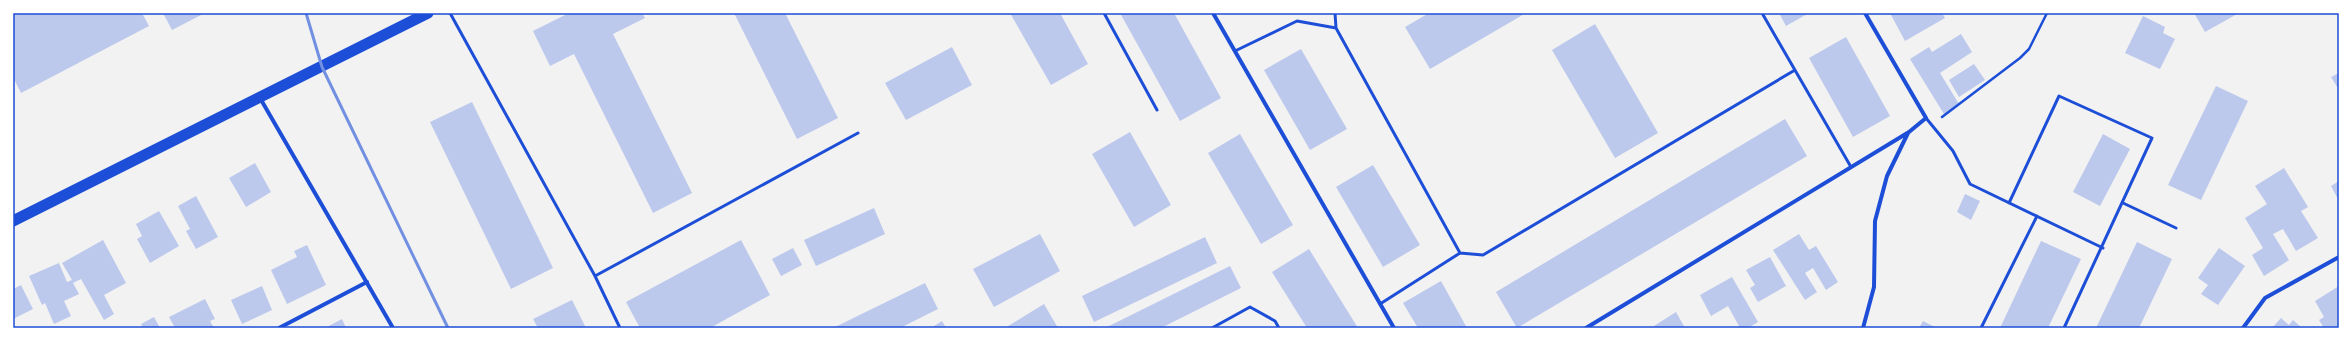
<svg xmlns="http://www.w3.org/2000/svg" width="2352" height="341" font-family="'Work Sans',sans-serif">
<rect width="100%" height="100%" fill="#f2f2f2"/>
<path fill="#bdc9ec" d="M13,13H142L149,26L21,93L13,77Z
M163,13H205L172,30Z
M569,13H642L645,18L613,34L692,193L653,213L574,54L550,66L533,31Z
M734,13H785L838,118L797,139Z
M1010,13H1060L1088,64L1051,85Z
M1120,13H1174L1221,98L1180,121Z
M1429,13H1526L1430,69L1405,27Z
M1779,13H1809L1786,26Z
M1890,13H1942L1945,18L1905,41Z
M2194,13H2239L2205,32Z
M2143,16L2165,27L2163,33L2175,39L2160,69L2125,53Z
M1595,24L1658,133L1615,158L1552,50Z
M1961,34L1972,52L1940,73L1959,104L1944,114L1910,59L1929,47L1932,52Z
M1846,37L1890,116L1853,137L1809,58Z
M952,47L972,85L906,120L885,83Z
M1301,49L1347,129L1310,150L1264,70Z
M1974,64L1985,80L1959,97L1949,80Z
M2339,73V90L2331,77Z
M2216,86L2248,101L2201,200L2168,185Z
M472,102L553,268L511,289L430,122Z
M1785,119L1807,156L1517,328L1496,292Z
M1130,132L1171,205L1134,227L1092,154Z
M1240,134L1293,225L1261,244L1208,153Z
M2103,134L2130,149L2100,206L2073,192Z
M255,163L271,192L246,207L229,178Z
M1373,165L1420,245L1383,267L1336,187Z
M2284,168L2308,207L2301,211L2318,238L2296,251L2283,229L2273,234L2289,260L2264,276L2252,255L2263,248L2245,218L2267,204L2255,186Z
M2339,181V201L2331,186Z
M1965,194L1980,201L1971,220L1957,212Z
M196,196L218,237L196,249L186,231L190,229L178,206Z
M874,208L885,234L816,266L804,240Z
M159,211L179,246L150,263L137,239L142,236L136,224Z
M1040,234L1060,271L994,307L973,269Z
M1799,234L1809,250L1816,246L1838,282L1826,290L1813,268L1805,273L1817,292L1805,300L1773,250Z
M1205,237L1217,263L1094,322L1082,296Z
M103,240L126,283L104,295L114,314L104,320L81,279L73,283L79,294L64,301L71,316L54,324L45,303L42,305L29,276L59,263L67,282L72,280L62,263Z
M741,240L770,295L710,328H640L626,302Z
M2041,241L2081,259L2048,328H2000Z
M2137,242L2172,259L2139,328H2096Z
M307,245L326,285L287,304L271,270L297,257L294,251Z
M793,248L802,265L781,276L772,259Z
M2219,248L2245,266L2218,305L2201,294L2208,285L2198,278Z
M1309,249L1358,328H1307L1272,272Z
M1770,257L1786,286L1758,302L1750,288L1755,285L1746,270Z
M1230,266L1241,288L1161,328H1105Z
M1732,277L1758,322L1748,328H1740L1728,306L1711,316L1700,295Z
M1441,281L1467,328H1418L1403,303Z
M925,283L938,309L900,328H833Z
M21,285L33,309L13,319V289Z
M262,286L272,310L242,324L231,300Z
M2339,286V328H2324L2319,320L2324,317L2315,301Z
M205,299L215,319L210,321L214,328H175L169,317Z
M572,300L586,328H538L533,319Z
M1044,304L1058,328H1005Z
M1676,312L1685,328H1655L1654,326Z
M154,317L160,328H143L141,324Z
M2281,318L2289,325L2293,320L2302,328H2272Z
M342,319L346,328H325Z
M942,321L946,328H931Z
M1923,321L1937,328H1919Z"/>
<g fill="none" stroke-linecap="round" stroke-linejoin="round">
<path stroke="#1d4ed8" stroke-width="2.5" d="M1942,117L2020,58L2029,49L2047,13"/>
<path stroke="#1d4ed8" stroke-width="3" d="M450,13L595,276
M1104,13L1157,110
M1335,13L1336,28
M1762,13L1851,167
M1235,51L1297,21L1336,28L1460,253L1380,304
M1926,118L1953,151L1970,184L2103,248
M2009,203L2059,96L2152,138L2064,328
M2123,203L2176,228
M1460,253L1483,255L1795,70
M620,328L595,276L858,133
M1212,328L1250,307L1275,321L1279,328
M1981,328L2037,216"/>
<path stroke="#1d4ed8" stroke-width="4" d="M1213,13L1394,328
M260,98L393,328
M279,328L367,282
M1586,328L1909,132L1926,118L1865,13
M1863,328L1874,287L1875,221L1887,176L1908,133
M2243,328L2265,298L2339,257"/>
<path stroke="#1d4ed8" stroke-width="11" d="M13,221L428,13"/>
<path stroke="#7290e2" stroke-width="3" d="M306,13L322,67L448,328"/>
</g>
<rect width="2352" height="341" fill="none" stroke="#ffffff" stroke-width="28"/>
<rect x="14" y="14" width="2324" height="313" fill="none" stroke="#1d4ed8" stroke-width="1.5"/>
</svg>
